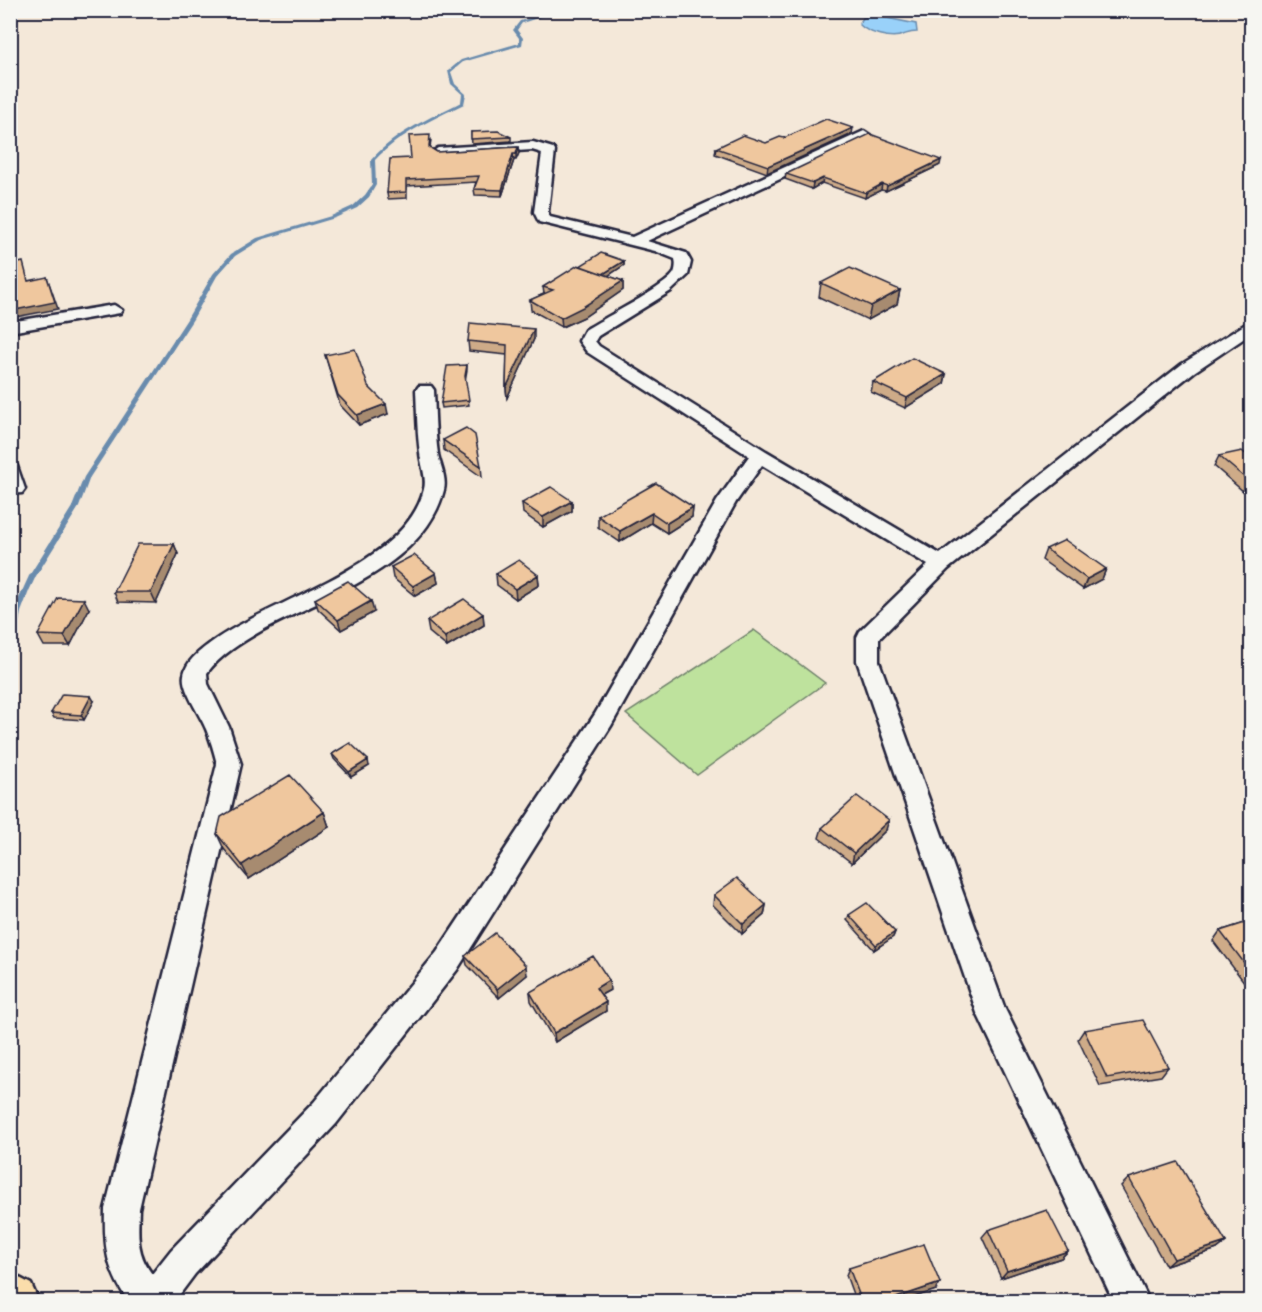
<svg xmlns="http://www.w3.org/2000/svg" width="1262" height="1312" font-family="Pangolin,sans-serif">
<rect width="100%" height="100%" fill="#f4e8d9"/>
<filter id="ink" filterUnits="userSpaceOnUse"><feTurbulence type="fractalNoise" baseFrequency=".0167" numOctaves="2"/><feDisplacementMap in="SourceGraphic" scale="12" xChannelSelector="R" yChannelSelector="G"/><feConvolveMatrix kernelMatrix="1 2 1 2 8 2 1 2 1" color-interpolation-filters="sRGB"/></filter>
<g filter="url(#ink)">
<path fill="#bee29d" stroke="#70826c" stroke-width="1.5" d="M754,630L825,683L697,775L626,714Z"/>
<path fill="#99d1f9" stroke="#698bad" stroke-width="1.5" d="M872,15L916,24L917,32C910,32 909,33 903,35C891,40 867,33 859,24L863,18Z"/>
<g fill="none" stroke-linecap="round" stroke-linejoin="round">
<path fill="#698bad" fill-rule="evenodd" d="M556,10H562L522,23L517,30L523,38L522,45L463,62L451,72L455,84L466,94L464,104C431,120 401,133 375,160L376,185L369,197L357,208L335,218L261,240L235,256L217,276L193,319L90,477L79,507L36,576L29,591L21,612L14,649L10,652V628L14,612L19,598L29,576L72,507L84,477L187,319L213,274L231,254L257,238L331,216L353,206L365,195L372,185L371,160C396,132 428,119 461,102L462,94L451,84L448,71L461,60L519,43V38L513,30L520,21Z"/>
<defs>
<path id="minor" d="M864,131L870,135L868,138L647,241L686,253L691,262L688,275L671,291L598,336L595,341L599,346L766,451L940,554L1182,364L1252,320V333L1194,372L948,569L879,639V661L1005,1009L1150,1302H1114L977,1013L857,661V637L860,631L928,565L762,465L736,502L611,726L457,970L336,1124L195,1274L174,1302H129C106,1269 104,1247 105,1209L217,764C214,752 211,741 206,729C201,716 181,688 184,675C186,661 201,650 212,642C271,599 406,566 424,489C427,478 421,465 420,453C417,433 417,411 416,390L419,386H431L434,390C435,411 435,433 438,454C440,465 447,478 444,490C424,568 323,597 261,631C242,642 220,655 207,673L208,684L229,727L241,764L139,1209C138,1235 136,1253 152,1274L171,1250L314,1102L437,952L595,714L717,501L749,456L587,352L579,341L585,330C602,319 666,287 674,273C676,268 676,263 675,259L655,251L539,222L534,212L542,153L532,150L438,156L432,152L438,148L533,142L553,148L555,151L548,212L550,217L632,237Z
M114,305L122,310L120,313L10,332V322Z
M10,464L17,466L25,489L22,493L10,494Z"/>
<path id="trunk" d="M10,1273L31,1284L39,1302H10Z"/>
</defs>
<use href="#minor" stroke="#22223b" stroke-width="5"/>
<use href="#trunk" stroke="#22223b" stroke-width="5"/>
<use href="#minor" fill="#f6f6f2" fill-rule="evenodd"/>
<use href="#trunk" fill="#faddab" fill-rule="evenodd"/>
</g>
<path fill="#ceab88" stroke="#22223b" stroke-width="1.5" d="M471,132L511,137V141L472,144Z
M852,134L767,173L715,154L716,148L766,143L784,138Z
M431,140L430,148L437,152L518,147L519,153L516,160H514L502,196L475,195L474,189L476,182L407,186V198L388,199L387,193L411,158Z
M940,165L886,191L881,190L865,198L822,183L812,189L785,179L786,174Z
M624,261V265L608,276L623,281V290L584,317L562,327L531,310L530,300L544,294L543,287L580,266Z
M821,283L900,290L897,304L868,320L819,297Z
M534,339L507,398L506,388L507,355L469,351L468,341Z
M325,355L368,386L388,414L359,425L340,405Z
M467,365V370L465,381L469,405L442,408L441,403Z
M946,374L944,384L905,408L871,392L873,382Z
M443,440L481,466L482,477L444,450Z
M1219,456L1251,458V498L1214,466Z
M572,501V511L543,527L523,513L522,503Z
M693,507L692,517L667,533L651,523L620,542L598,527V516Z
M174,544L178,554L156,603L118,602L114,592Z
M1046,549L1106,569L1102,579L1083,589L1042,560Z
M391,567L436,573L438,583L415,596L393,578Z
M496,574L538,575L539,585L516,599L497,585Z
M315,599L374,612L341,630L318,609Z
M89,609L70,646H44L38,635Z
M483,614L484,625L447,647L429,632L427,621Z
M94,701L84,720L54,718L51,713Z
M332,754L369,766L351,777L334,759Z
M324,812L329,827L249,879L224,849L217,834Z
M822,828L886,830L852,863L819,838Z
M714,895L766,905L764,915L742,934L713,905Z
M849,915L895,932L893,937L874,950L847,920Z
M1251,921V991L1213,941L1220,931Z
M465,956L527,975L499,998L467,965Z
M610,990L601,995L606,1011L555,1042L531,1001L530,992Z
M1084,1030L1168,1067L1161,1076L1100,1086L1078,1039Z
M1129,1178L1226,1242L1217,1249L1166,1266L1121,1186Z
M988,1230L1068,1251L1061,1258L1001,1278L982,1237Z
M849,1268L936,1290L899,1302H839L854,1297L846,1275Z"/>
<path fill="#a78b6f" stroke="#22223b" stroke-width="1.5" d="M853,128L852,134L767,173L768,166Z
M518,147L519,153L516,160V154Z
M513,154L514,160L502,196V190Z
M941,160L940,165L886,191L887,186Z
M823,178L822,183L812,189L813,183Z
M882,184L881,190L865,198L866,193Z
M624,261V265L603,279V274Z
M47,277L58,309L10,318V311Z
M623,281V290L584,317L562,327L561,318Z
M900,290L897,304L868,320L871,306Z
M534,329V339L507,398L506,388Z
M946,374L944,384L905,408L907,398Z
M386,404L388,414L359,425L357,415Z
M572,501V511L543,527V517Z
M693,507L692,517L667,533V523Z
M652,513L651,523L620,542V531Z
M174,544L178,554L156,603L151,592Z
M1106,569L1102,579L1083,589L1087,579Z
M436,573L438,583L415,596L413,586Z
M538,575L539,585L516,599L515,589Z
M84,599L89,609L70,646L64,636Z
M371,601L374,612L341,630L338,620Z
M483,614L484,625L447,647L445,637Z
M91,696L94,701L84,720L81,715Z
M368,760L369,766L351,777L349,772Z
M324,812L329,827L249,879L242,865Z
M889,820L886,830L852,863L854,853Z
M766,905L764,915L742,934L743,924Z
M895,932L893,937L874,950L876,945Z
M526,966L527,975L499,998L497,989Z
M609,980L610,990L597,997L596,988Z
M606,1002V1011L555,1042L554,1033Z
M1226,1242L1217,1249L1166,1266L1174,1259Z
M1068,1251L1061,1258L1001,1278L1007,1271Z
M940,1283L936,1290L899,1302H884Z"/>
<path fill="#efc79e" stroke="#22223b" stroke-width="1.5" d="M826,119L853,128L768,166L716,148L743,135L766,143L780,137L784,138Z
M498,131L511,137L471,139V132Z
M870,134L941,160L887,186L882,184L866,193L823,178L813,183L786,174Z
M430,135L429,147L437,152L518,147L516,154H513L502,190L474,189L479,176L406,180V192L387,193L390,159L411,158L409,136Z
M601,253L624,261L603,274L580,266Z
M23,262L28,281L47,277L55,302L10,311V265Z
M578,265L623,281L583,307L561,318L530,300L553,290L543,287Z
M850,268L900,290L871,306L821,283Z
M470,323L534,329L506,388L507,345L468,341Z
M355,349L368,386L386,404L357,415L338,395L325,355Z
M912,358L946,374L907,398L873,382Z
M467,365L465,376L469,400L441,403L447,366Z
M466,428L475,435L481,466L443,440Z
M1242,451L1251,458V483L1219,456Z
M656,483L693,507L667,523L652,513L620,531L598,516Z
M551,487L572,501L543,517L522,503Z
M1065,540L1106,569L1087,579L1046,549Z
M138,544H174L151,592H114Z
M414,555L436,573L413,586L391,567Z
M519,560L538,575L515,589L496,574Z
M348,581L371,601L338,620L315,599Z
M58,598L84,599L64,636L38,635Z
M464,599L483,614L445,637L427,621Z
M62,694L91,696L81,715L51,713Z
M350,743L368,760L349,772L332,754Z
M290,775L324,812L242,865L217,834L221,817Z
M857,796L889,820L854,853L822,828Z
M737,878L766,905L743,924L714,895Z
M867,903L895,932L876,945L849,915Z
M1251,921V972L1220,931Z
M495,933L526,966L497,989L465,956Z
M593,956L609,980L596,988L606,1002L554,1033L530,992Z
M1143,1020L1168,1067L1107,1078L1084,1030Z
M1178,1162L1226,1242L1174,1259L1129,1178Z
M1047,1210L1068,1251L1007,1271L988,1230Z
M924,1244L940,1283L884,1302H862L849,1268Z
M855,1296L857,1302H839Z"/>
</g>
<rect width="1262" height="1312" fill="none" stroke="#f6f6f2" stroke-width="36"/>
<rect x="18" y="18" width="1226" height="1276" fill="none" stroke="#22223b" stroke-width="2" filter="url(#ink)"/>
</svg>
